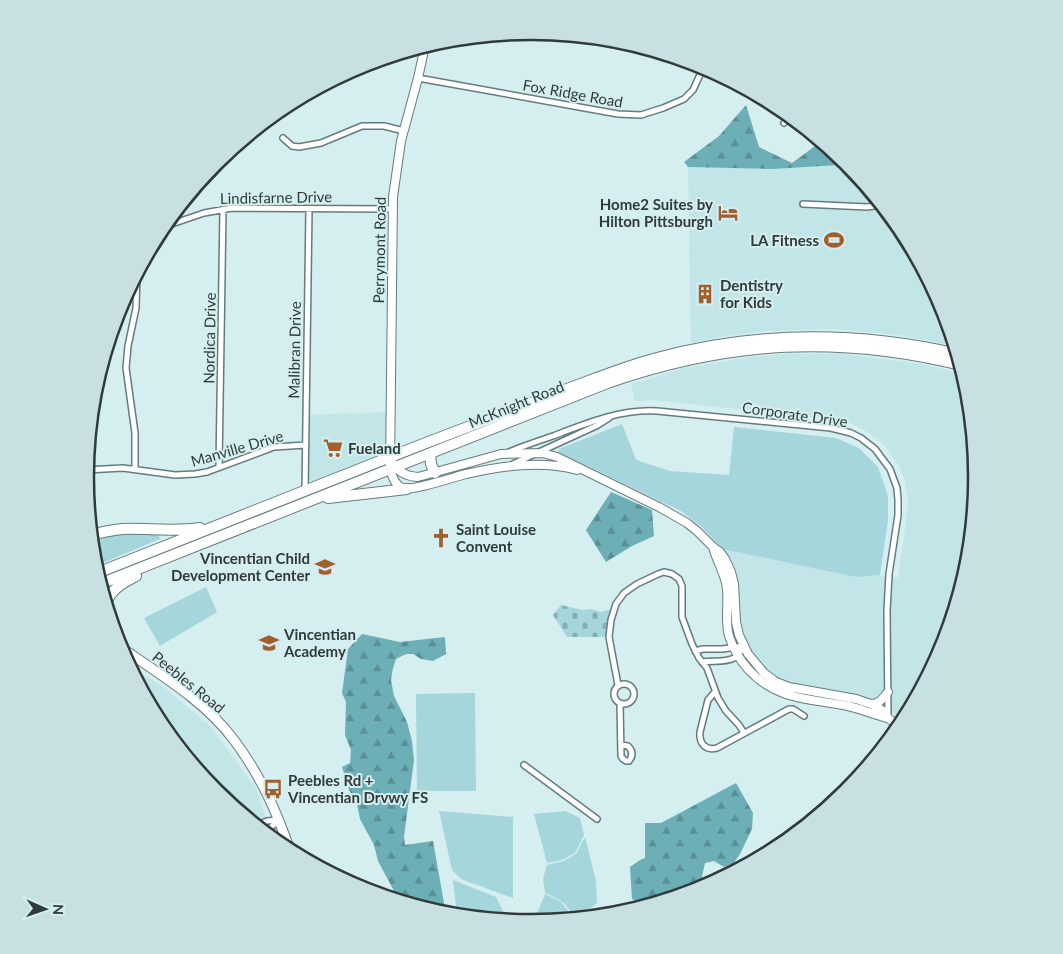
<svg xmlns="http://www.w3.org/2000/svg" width="1063" height="954" font-family="Lato,sans-serif">
<defs>
<pattern id="forest-firs" width="22" height="20" patternUnits="userSpaceOnUse" patternTransform="scale(1.25)"><rect width="22" height="20" fill="#6dafb6"/><path d="M5 1l3.5 6h-7zM16 11l3.5 6h-7z" fill="#5a9095"/></pattern>
<pattern id="cemetery-stones" width="16" height="16" patternUnits="userSpaceOnUse" patternTransform="scale(1.25)"><rect width="16" height="16" fill="#a4d6db"/><path d="M2 7V4a2 2 0 0 1 4 0v3zM10 15v-3a2 2 0 0 1 4 0v3z" fill="#86afb3"/></pattern>
</defs>
<rect width="100%" height="100%" fill="#d5eef0"/>
<path fill="#c2e5e8" d="M849,165L902,230L943,307L955,346L900,335L832,329L766,331L720,337L691,343L688,167L773,169Z
M787,354H840L921,364L964,374L969,390L977,477L969,564L943,648L904,722L874,699L790,683L780,680L770,674L757,660L746,645L740,627L739,587L735,572L722,549L856,577L880,575L898,578L906,522L908,500L905,480L898,464L884,445L866,431L843,420L652,400L635,401L631,384L685,368L742,358Z
M387,412L386,449L378,456L313,482L309,480V415Z
M130,667L161,685L210,726L256,788L272,838L216,792L161,724Z"/>
<path fill="#a4d6db" d="M622,424L636,460L670,471L729,475L734,427L836,438L859,448L878,467L888,496V520L880,575L856,577L722,549L702,527L681,511L558,452L559,449Z
M126,533H158L160,539L95,566L92,539L112,535Z
M206,587L217,612L160,646L144,618Z
M475,693L476,791H417L416,694Z
M439,811L513,817V898L461,879L452,870Z
M565,811L580,818L584,835L575,853L562,860L547,863L534,814Z
M585,837L596,881L597,903L580,918L533,923L545,894L560,901L574,918C567,903 560,899 545,893L543,879L547,865L564,861L576,854Z
M453,880L496,897L508,920L457,915Z"/>
<path fill="url(#forest-firs)" d="M746,105L759,147L792,163L815,146L840,165L773,169L688,167L684,162L719,136Z
M611,492L652,510L654,536L632,546L606,562L586,530Z
M362,634L400,642L445,637L446,654L433,661L421,659L413,654H406L396,659L393,668L391,680L394,696L407,722L412,741L414,760L404,837L405,845L433,841L446,914L398,900L393,889L378,861L374,845L360,819L357,804L349,790L342,767L350,763L351,750L345,735L346,702L342,693L348,649Z
M736,783L753,813L752,829L740,854L733,864L724,867L714,861L705,863L699,890L642,907L641,903L632,899L630,867L640,860L645,858V823H661Z"/>
<path fill="url(#cemetery-stones)" d="M561,605L583,610L591,609L601,612L607,610H613L609,637H567L553,615Z"/>
<g fill="none" stroke-linecap="round" stroke-linejoin="round">
<defs>
<path id="street" d="M418,78L618,114L641,115L663,108L684,99L693,90L704,66
M784,123L791,116
M283,138L292,146L299,147L321,143L362,126H384L404,131
M803,204L867,207L882,205
M163,227L204,213L232,208L392,209
M509,452C523,446 538,441 553,436C587,423 620,409 657,411L831,428L851,433L861,438L875,449L890,469L897,488L898,500V515L889,574L887,611L888,718
M513,464L598,425L609,418
M219,467L223,209
M135,469V433L126,368L128,346L136,308L137,274
M86,470L123,468L175,475L195,474L207,472L274,447L306,445
M305,491L309,209
M695,651L703,649H722L744,646
M702,662C712,660 727,663 736,657C739,654 742,650 744,646
M614 694a10 10 0 1 1 20 0a10 10 0 1 1-20 0Z
M618,685L609,637L611,620L616,604L624,593L637,584L658,574L664,572L672,574L679,579L682,586V617L692,644L699,658L707,668L718,698L726,711L739,725L744,733
M715,692L708,700L700,732C699,743 705,751 717,748L789,709H793L804,716
M620,704L621,756L623,759L626,761H629C633,756 633,751 628,746L621,745
M524,765L597,819
M257,825L267,821L278,820
M264,831L269,829L278,821"/>
<path id="secondary" d="M425,46L418,78L401,141L393,197L390,470C393,477 395,486 403,488C413,491 454,477 466,474C502,466 541,460 577,470
M390,458C396,470 403,476 418,477L501,454L543,453L557,457L659,507L687,523L697,531L713,547L720,552L725,559L731,572L734,584L736,622L739,635L748,654L764,673L776,682L789,687L856,699L871,704L882,710L888,718L900,727
M713,547C716,559 723,570 726,583C730,600 724,618 729,636C733,648 739,659 748,669C777,701 809,698 848,706C862,709 874,715 888,718
M871,704C880,704 883,698 888,692"/>
<path id="primary" d="M119,646C159,674 204,700 234,740C246,756 257,774 266,792C276,811 283,832 291,852"/>
<path id="highway" d="M430,454L431,464L435,473
M328,498L407,489
M91,535C102,532 112,530 122,529C148,528 174,532 200,528
M97,573C204,531 311,488 418,446C468,427 517,408 567,389C597,378 626,366 657,358C757,331 857,331 958,354
M100,584L610,382C730,341 838,335 961,365
M106,603C112,588 123,583 136,576"/>
</defs>
<use href="#street" stroke="#657c7e" stroke-width="8"/>
<use href="#secondary" stroke="#657c7e" stroke-width="10"/>
<use href="#primary" stroke="#657c7e" stroke-width="11"/>
<use href="#highway" stroke="#657c7e" stroke-width="12"/>
<use href="#street" stroke="#fff" stroke-width="5"/>
<use href="#secondary" stroke="#fff" stroke-width="8"/>
<use href="#primary" stroke="#fff" stroke-width="9"/>
<use href="#highway" stroke="#fff" stroke-width="10"/>
</g>
<defs>
<symbol id="hotel-bare" viewBox="-9 -9 18 18"><path d="M-6-4.5h1.5V1H6V5H4.5V3h-9V5H-6ZM-4 0a1.8 1.8 0 1 1 3.6 0ZM.5 0V-2.5h3Q6-2.5 6 0Z" fill="#a25f2e" stroke="#d5eef0" stroke-width="2.5" paint-order="stroke"/></symbol>
<symbol id="stadium-bare" viewBox="-9 -9 18 18"><path d="M0-5a6.5 5 0 1 0 0 10a6.5 5 0 1 0 0-10ZM-3.5-1.8h7v3.6h-7Z" fill="#a25f2e" stroke="#d5eef0" stroke-width="2.5" paint-order="stroke"/></symbol>
<symbol id="building-bare" viewBox="-9 -9 18 18"><path d="M-4-6H4V6H1V3H-1V6H-4ZM-2.5-4.3h1.7v1.8h-1.7ZM.8-4.3h1.7v1.8H.8ZM-2.5-1h1.7V.8h-1.7ZM.8-1h1.7V.8H.8Z" fill="#a25f2e" stroke="#d5eef0" stroke-width="2.5" paint-order="stroke"/></symbol>
<symbol id="supermarket-bare" viewBox="-9 -9 18 18"><path d="M-6-5.5h2.5l.6 2H6L4.5 2H-2.5L-4.4-4H-6ZM-1.5 3.2a1.3 1.3 0 1 0 .1 0ZM3 3.2a1.3 1.3 0 1 0 .1 0Z" fill="#a25f2e" stroke="#d5eef0" stroke-width="2.5" paint-order="stroke"/></symbol>
<symbol id="church-bare" viewBox="-9 -9 18 18"><path d="M-1.2-6h2.4v3.5h3.3v2.4h-3.3V6h-2.4V-.1h-3.3v-2.4h3.3Z" fill="#a25f2e" stroke="#d5eef0" stroke-width="2.5" paint-order="stroke"/></symbol>
<symbol id="school-bare" viewBox="-9 -9 18 18"><path d="M0-5L7-2L0 1L-7-2ZM-4 1L0 2.5L4 1V4Q0 6-4 4Z" fill="#a25f2e" stroke="#d5eef0" stroke-width="2.5" paint-order="stroke"/></symbol>
<symbol id="bus-bare" viewBox="-9 -9 18 18"><path d="M-5-6H5V4H4V6H2V4H-2V6H-4V4H-5ZM-3.5-4V0h7V-4ZM-3.5 1.2v1.5H-2V1.2ZM2 1.2v1.5H3.5V1.2Z" fill="#a25f2e" stroke="#d5eef0" stroke-width="2.5" paint-order="stroke"/></symbol>
</defs>
<g fill-rule="evenodd">
<use href="#hotel-bare" x="714" y="199" width="28" height="28"/>
<use href="#stadium-bare" x="820" y="226" width="28" height="28"/>
<use href="#building-bare" x="691" y="280" width="28" height="28"/>
<use href="#supermarket-bare" x="319" y="434" width="28" height="28"/>
<use href="#church-bare" x="427" y="524" width="28" height="28"/>
<use href="#school-bare" x="311" y="553" width="28" height="28"/>
<use href="#school-bare" x="255" y="629" width="28" height="28"/>
<use href="#bus-bare" x="259" y="775" width="28" height="28"/>
</g>
<g text-anchor="middle" dominant-baseline="central" stroke-width="4" stroke-linejoin="round" paint-order="stroke">
<g font-size="15" fill="#313b3c" stroke="#d5eef0">
<text transform="translate(573 93) rotate(10)">Fox Ridge Road</text>
<text transform="translate(276 197) rotate(-1)">Lindisfarne Drive</text>
<text transform="translate(379 250) rotate(-89)">Perrymont Road</text>
<text transform="translate(209 338) rotate(-89)">Nordica Drive</text>
<text transform="translate(294 350) rotate(-89)">Malibran Drive</text>
<text transform="translate(516 404) rotate(-22)">McKnight Road</text>
<text transform="translate(795 414) rotate(8)">Corporate Drive</text>
<text transform="translate(237 448) rotate(-16)">Manville Drive</text>
<text transform="translate(189 682) rotate(39)">Peebles Road</text>
</g>
<g font-size="15" font-weight="bold" fill="#313b3c" stroke="#d5eef0" text-anchor="start">
<text x="713" y="204" text-anchor="end">Home2 Suites by<tspan x="713" dy="17">Hilton Pittsburgh</tspan></text>
<text x="819" y="240" text-anchor="end">LA Fitness</text>
<text x="720" y="285">Dentistry<tspan x="720" dy="17">for Kids</tspan></text>
<text x="348" y="448">Fueland</text>
<text x="456" y="529">Saint Louise<tspan x="456" dy="17">Convent</tspan></text>
<text x="310" y="558" text-anchor="end">Vincentian Child<tspan x="310" dy="17">Development Center</tspan></text>
<text x="284" y="634">Vincentian<tspan x="284" dy="17">Academy</tspan></text>
<text x="288" y="780">Peebles Rd +<tspan x="288" dy="17">Vincentian Drvwy FS</tspan></text>
</g>
</g>
<path d="M0 0H1063V954H0ZM94 477a437 437 0 1 1 874 0a437 437 0 1 1-874 0Z" fill="#c8e0e2" fill-rule="evenodd"/>
<path fill="none" stroke="#313b3c" stroke-width="2.5" d="M94 477a437 437 0 1 1 874 0a437 437 0 1 1-874 0Z"/>
<g transform="translate(45 909) rotate(92)" stroke="#d5eef0" stroke-width="4" paint-order="stroke">
<path d="M0-4L9 19L0 12L-9 19Z" fill="#313b3c"/>
<text y="-8" font-size="14" font-weight="bold" text-anchor="middle" fill="#313b3c">N</text>
</g>
</svg>
